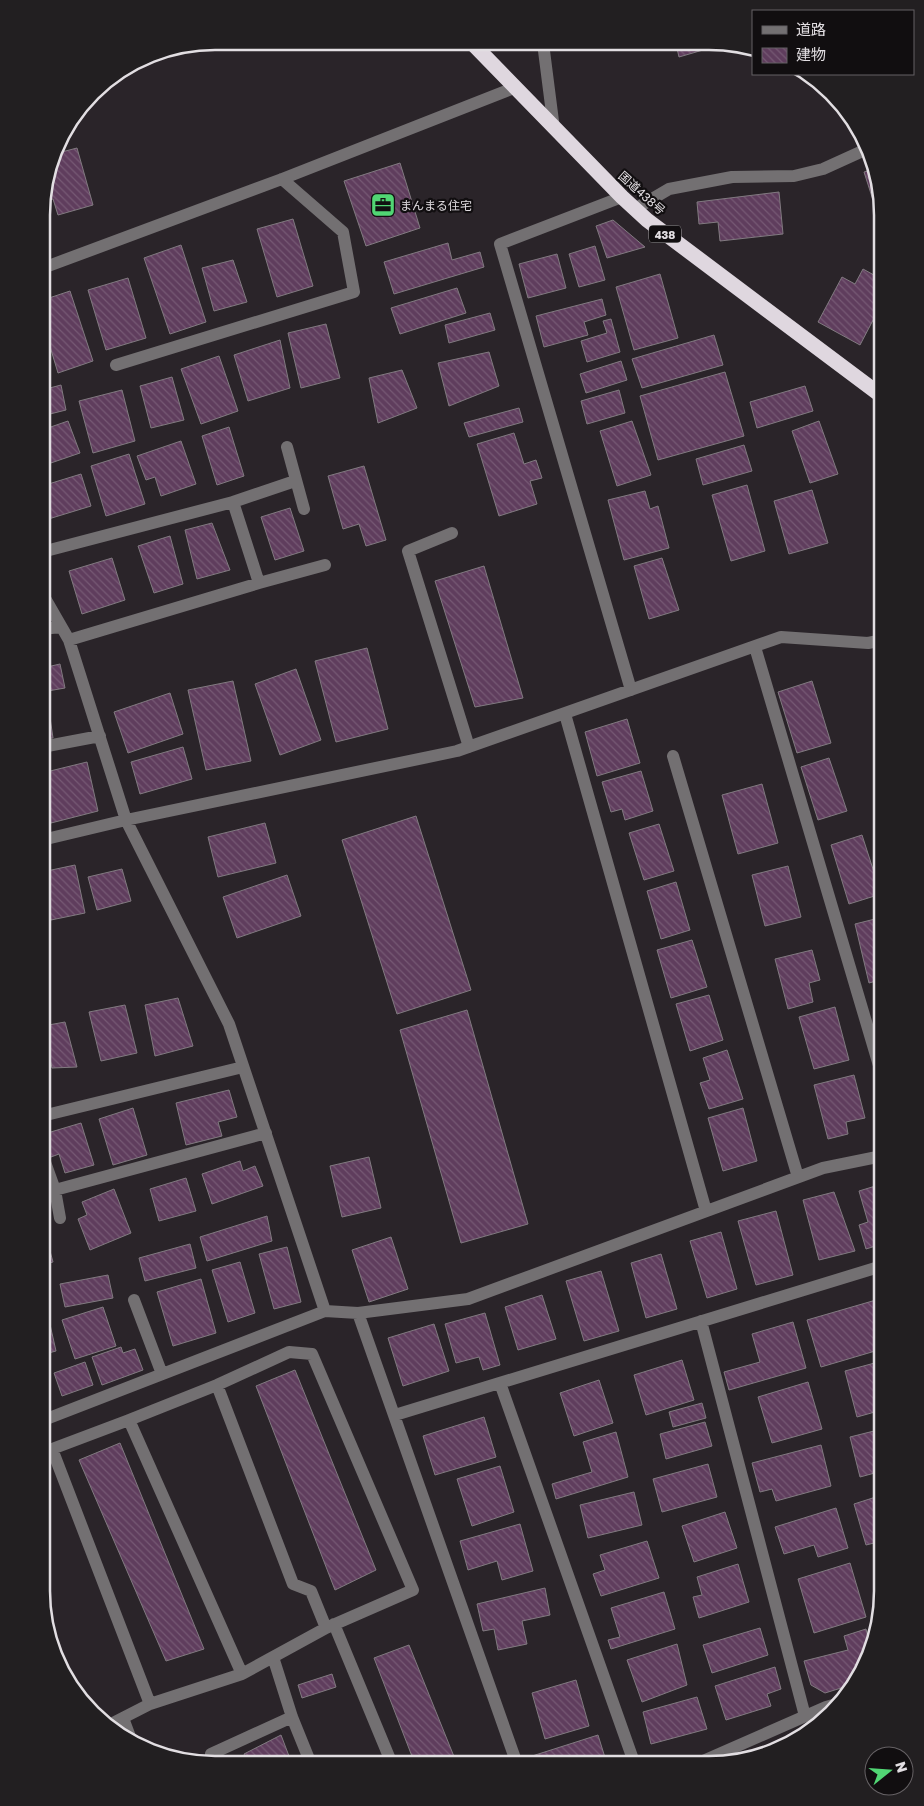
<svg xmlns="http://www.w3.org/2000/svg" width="924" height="1806" font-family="'Golos Text','Noto Sans JP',sans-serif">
<defs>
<pattern id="building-back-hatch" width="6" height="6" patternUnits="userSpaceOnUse" patternTransform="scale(1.25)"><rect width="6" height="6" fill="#5f3d5d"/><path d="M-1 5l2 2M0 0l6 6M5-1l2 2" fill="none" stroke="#765974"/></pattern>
</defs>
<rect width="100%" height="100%" fill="#2a2429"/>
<path fill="url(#building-back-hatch)" stroke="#817a80" d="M676,44H701L703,50L679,57Z
M77,148L93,205L58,215L53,199L43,201V192L54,154Z
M400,163L420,228L366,246L344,181Z
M875,169L880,198L873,200L864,172Z
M779,192L783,234L720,241L718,222L699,224L697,202Z
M293,219L313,286L277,297L257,229Z
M613,220L645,247L607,258L596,226Z
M448,243L452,260L480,252L484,267L394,294L384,262Z
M181,245L206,322L170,334L144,258Z
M595,246L605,280L579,287L569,254Z
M557,254L566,288L528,298L519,264Z
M233,260L247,302L214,311L202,268Z
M863,269L883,280V301L860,345L818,322L842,277L855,284Z
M660,274L678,338L634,350L616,287Z
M128,278L146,338L106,350L88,290Z
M457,288L466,313L400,334L391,308Z
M70,291L93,361L58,373L43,323V300Z
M602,299L606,315L584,322L588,335L544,347L536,316Z
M490,313L495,330L449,343L445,325Z
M611,319L620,352L587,362L581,341L607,333L603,321Z
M326,324L340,378L301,388L288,333Z
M714,335L723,365L642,388L632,359Z
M280,340L290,388L248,401L234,355Z
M489,352L499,386L449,406L438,363Z
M219,356L238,411L201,424L181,369Z
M621,361L627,380L586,393L580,374Z
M402,370L417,408L378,423L369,378Z
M725,372L744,436L658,460L640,396Z
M172,377L184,420L151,428L140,386Z
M61,385L66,410L42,416V390Z
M805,386L813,411L757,428L750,402Z
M122,390L135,441L93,453L79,401Z
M619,390L625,413L587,424L581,401Z
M519,408L523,422L469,437L464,423Z
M68,421L80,453L42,466V430Z
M632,421L651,475L617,486L600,431Z
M819,421L838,474L810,483L792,431Z
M229,427L244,476L217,485L202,436Z
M514,433L524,464L536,460L542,478L530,481L537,504L499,516L477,444Z
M181,441L196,484L161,496L155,477L146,480L137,456Z
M744,445L752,471L703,485L696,459Z
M129,454L145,504L106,516L91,466Z
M364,466L386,540L366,546L359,524L343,529L328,476Z
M81,474L91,506L42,521V486Z
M747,485L765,551L731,561L712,495Z
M812,490L828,543L789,554L774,501Z
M645,491L650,509L658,506L669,548L624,560L608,500Z
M290,508L304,551L275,560L261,517Z
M212,523L230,570L197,579L185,530Z
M170,536L183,584L154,593L138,546Z
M112,558L125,600L82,614L69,571Z
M662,558L679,610L649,619L634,566Z
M484,566L523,698L475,707L435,581Z
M367,648L388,729L336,742L315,661Z
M42,654H44L47,667L60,664L65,688L42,692Z
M296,669L321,740L280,755L255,684Z
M233,681L251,761L206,770L188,690Z
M812,681L831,743L797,753L778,692Z
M170,693L183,734L128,753L114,712Z
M48,704L53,738L42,739V705Z
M627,719L640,763L597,776L585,732Z
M183,747L192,779L140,794L131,762Z
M829,758L847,811L818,820L801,767Z
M87,762L98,811L51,823L42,784V773Z
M641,771L653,811L625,820L622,809L611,812L602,782Z
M762,784L778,843L738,854L722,795Z
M416,816L471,990L397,1014L342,840Z
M265,823L276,863L218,877L208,837Z
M659,824L674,871L644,880L629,833Z
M862,835L881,894L849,904L831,845Z
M75,865L85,913L51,920L42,872Z
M788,866L801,917L765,926L752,875Z
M122,869L131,901L97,910L88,877Z
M287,875L301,916L237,938L223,897Z
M676,882L690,930L661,939L647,891Z
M883,917V979L869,983L855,924Z
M692,940L707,987L671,998L657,950Z
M812,950L820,980L809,983L813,1002L788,1009L775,959Z
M709,995L723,1040L690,1051L676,1004Z
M178,998L193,1046L155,1056L145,1005Z
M125,1005L137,1053L101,1061L89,1012Z
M835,1007L849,1060L814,1069L799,1017Z
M467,1010L528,1224L461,1243L400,1030Z
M65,1022L77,1067L52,1068L43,1026Z
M727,1050L743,1099L709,1109L700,1083L710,1080L703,1058Z
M854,1075L865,1118L846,1122L848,1134L828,1139L814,1085Z
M229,1090L237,1117L218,1122L222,1136L186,1145L176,1103Z
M133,1108L147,1155L113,1165L99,1119Z
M743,1108L757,1161L723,1171L708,1118Z
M81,1123L94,1165L65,1173L59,1154L51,1157L44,1134Z
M369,1157L381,1208L342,1217L330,1166Z
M240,1161L243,1171L255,1166L263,1186L212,1204L202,1174Z
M186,1178L196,1211L159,1221L150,1189Z
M882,1184V1244L866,1249L859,1225L868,1222L859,1191Z
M114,1189L131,1233L90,1250L78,1219L87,1215L82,1202Z
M834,1192L855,1251L819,1260L803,1200Z
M776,1211L793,1275L756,1285L738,1221Z
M267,1216L272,1241L207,1261L200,1237Z
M721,1232L737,1289L707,1298L690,1241Z
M45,1233L53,1262L42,1265V1234Z
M391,1237L408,1289L369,1302L352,1250Z
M190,1244L196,1268L145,1281L139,1258Z
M287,1247L301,1302L274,1309L259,1254Z
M661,1254L677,1309L646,1318L631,1263Z
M240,1262L255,1313L228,1322L212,1270Z
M601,1271L619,1331L584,1341L566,1281Z
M108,1275L113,1298L65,1307L60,1284Z
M201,1279L216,1333L173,1346L157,1292Z
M542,1295L556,1339L518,1350L505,1307Z
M44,1298L56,1351L41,1355L42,1299Z
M876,1300L882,1323V1349L821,1367L807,1320Z
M103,1307L116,1346L75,1359L62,1320Z
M485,1313L500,1365L483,1370L479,1357L456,1363L445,1324Z
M793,1322L806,1368L729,1390L724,1372L760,1362L752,1334Z
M434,1324L449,1371L403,1386L388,1338Z
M121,1347L123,1353L135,1349L143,1370L102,1385L92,1357Z
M682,1360L694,1400L646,1415L634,1375Z
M882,1361V1410L857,1417L845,1371Z
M85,1362L93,1385L62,1396L54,1373Z
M295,1370L376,1570L335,1590L256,1386Z
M599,1380L613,1423L574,1436L560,1393Z
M808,1382L822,1429L772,1443L758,1397Z
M702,1403L706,1418L673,1427L669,1412Z
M484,1417L496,1457L435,1475L423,1436Z
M705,1422L712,1446L666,1459L660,1434Z
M882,1429V1471L860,1477L850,1437Z
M616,1432L628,1477L556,1499L552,1484L592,1472L583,1442Z
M120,1443L204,1649L166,1661L79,1460Z
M821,1445L831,1486L776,1501L772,1489L760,1492L752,1463Z
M708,1464L717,1497L662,1512L653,1479Z
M500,1466L514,1512L472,1526L457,1479Z
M634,1492L642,1525L588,1538L580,1505Z
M882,1495V1541L866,1545L854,1504Z
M836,1508L848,1548L818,1557L814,1545L784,1554L775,1527Z
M725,1512L737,1548L694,1562L682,1526Z
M520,1524L533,1571L502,1580L497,1561L468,1570L460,1541Z
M647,1541L659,1578L601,1596L593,1574L605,1570L600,1555Z
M882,1554V1573L877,1556Z
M850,1563L866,1617L814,1633L798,1579Z
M738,1564L749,1602L699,1618L693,1597L702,1595L697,1577Z
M545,1588L550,1615L522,1621L527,1644L498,1650L494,1629L483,1631L477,1604Z
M664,1592L675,1629L611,1649L608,1640L620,1637L611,1608Z
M760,1628L768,1655L712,1673L703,1645Z
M866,1629L871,1650L870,1657L854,1684L825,1693L811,1685L804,1661L848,1650L844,1636Z
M677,1644L687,1685L642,1702L627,1660Z
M409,1645L457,1764H415L374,1658Z
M775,1667L781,1689L767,1694L771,1706L726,1720L715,1686Z
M332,1674L336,1687L302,1698L298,1685Z
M576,1680L589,1726L545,1739L532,1693Z
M697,1697L707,1729L651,1744L643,1712Z
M281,1735L292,1764L248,1763L244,1754Z
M598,1735L607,1764H532L529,1757Z"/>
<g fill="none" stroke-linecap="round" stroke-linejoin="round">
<path stroke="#737072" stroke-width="12" d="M543,43L554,129
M622,197L500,244L631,690
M635,209L669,189L732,177L794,176L823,169L867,149
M43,268L282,179L514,88
M116,365L354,292L343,232L282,179
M287,447L304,509
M233,502L295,481
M452,533L408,551L469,747
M259,583L325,565
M42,593L69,640L259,583L233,502L42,552
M42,629L61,627
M69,640L126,820L457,751L781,637L868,643L883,640
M755,647L883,1079
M565,714L706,1211
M42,747L100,736
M673,756L798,1177
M42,840L126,820L229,1024L325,1311L358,1313L517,1764
M42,1116L243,1067
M45,1162L55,1190L60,1218
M55,1190L266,1133
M134,1300L162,1374
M358,1313L468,1299L823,1168L882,1156
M701,1321L805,1716
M500,1383L635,1765
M41,1410L49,1418L325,1311
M395,1415L882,1266
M52,1449L129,1420
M41,1453L52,1449L150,1704L242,1674L129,1420L217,1385L289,1352L312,1354L413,1590L326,1628L311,1591L293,1584L217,1385
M334,1624L392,1764
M273,1657L292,1717L311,1764
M242,1674L326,1628
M123,1718L132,1742
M107,1726L150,1704
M215,1763L211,1754L292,1717
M694,1765L826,1707L840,1703"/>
<path stroke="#dfd7df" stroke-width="15" d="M472,43L622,197L647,220L883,397"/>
</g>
<defs>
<symbol id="office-square" viewBox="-11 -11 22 22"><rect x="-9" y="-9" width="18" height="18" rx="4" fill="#51d674" stroke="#110e10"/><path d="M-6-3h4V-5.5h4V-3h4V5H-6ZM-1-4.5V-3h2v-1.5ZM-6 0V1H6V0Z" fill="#111"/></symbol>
</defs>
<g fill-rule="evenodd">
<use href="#office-square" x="369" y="191" width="28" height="28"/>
</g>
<g text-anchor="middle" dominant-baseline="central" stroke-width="4.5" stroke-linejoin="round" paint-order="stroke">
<rect fill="#110e10" stroke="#a3a0a3" stroke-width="1" x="649" y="225.5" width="32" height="17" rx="4"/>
<g font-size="11" font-weight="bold" fill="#e2dee2">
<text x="665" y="234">438</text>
</g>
<g font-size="12" fill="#e2dee2" stroke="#110e10">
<text transform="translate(642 193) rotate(42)">国道438号</text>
</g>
<g font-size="12" fill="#e2dee2" stroke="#110e10" text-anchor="start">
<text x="400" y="205">まんまる住宅</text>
</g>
</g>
<path d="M0 0H924V1806H0ZM215 50H709A165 165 0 0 1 874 215V1591A165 165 0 0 1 709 1756H215A165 165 0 0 1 50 1591V215A165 165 0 0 1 215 50Z" fill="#221f21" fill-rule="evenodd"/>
<path fill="none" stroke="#e2dee2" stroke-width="2.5" d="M215 50H709A165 165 0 0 1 874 215V1591A165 165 0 0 1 709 1756H215A165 165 0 0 1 50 1591V215A165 165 0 0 1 215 50Z"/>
<rect x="752" y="10" width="162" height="65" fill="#110e10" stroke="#656164"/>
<rect x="762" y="26" width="25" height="8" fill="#737072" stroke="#656164"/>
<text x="796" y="35" font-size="15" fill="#e2dee2">道路</text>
<rect x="762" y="48" width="25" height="15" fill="url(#building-back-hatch)" stroke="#656164"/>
<text x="796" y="60" font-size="15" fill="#e2dee2">建物</text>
<g transform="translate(889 1771) rotate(73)"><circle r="24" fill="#110e10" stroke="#656164"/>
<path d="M0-4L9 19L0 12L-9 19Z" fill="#51d674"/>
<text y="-8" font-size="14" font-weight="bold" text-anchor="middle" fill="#e2dee2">N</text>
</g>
</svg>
